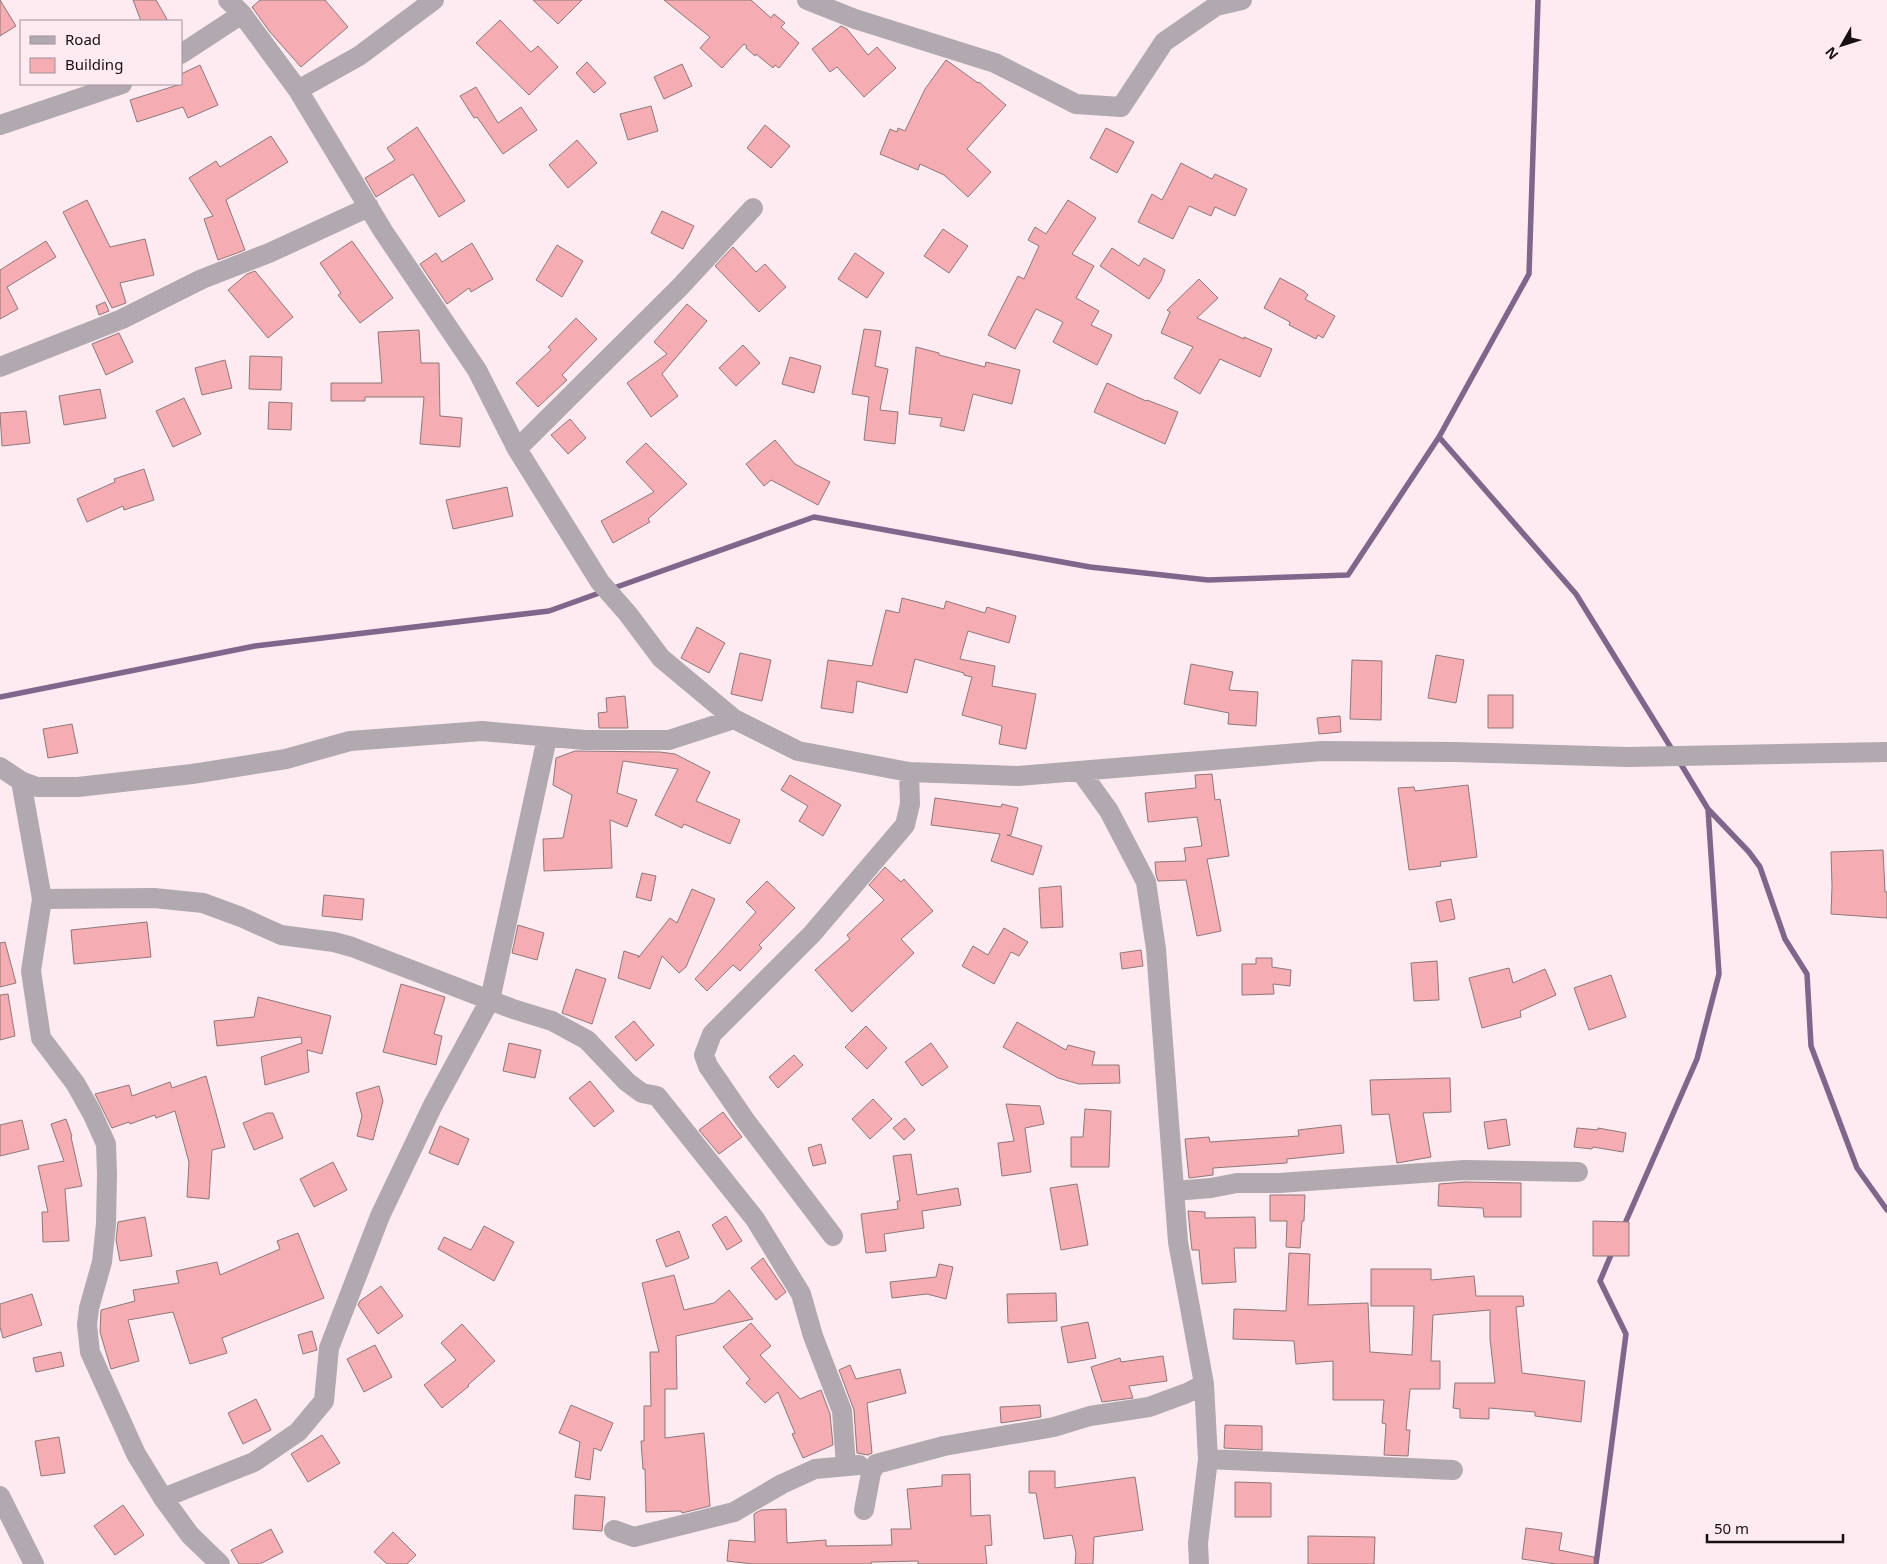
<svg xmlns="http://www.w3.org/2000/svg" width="1887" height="1564" font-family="'Noto Sans',sans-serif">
<rect width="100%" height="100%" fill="#fdebf1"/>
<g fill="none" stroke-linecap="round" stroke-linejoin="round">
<path stroke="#81668c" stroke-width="5.5" d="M1439,437L1576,594L1673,751
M611,589L814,517L1090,567L1208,580L1348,575L1439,437L1529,274L1538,0
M0,697L255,646L549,611L602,592
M1708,809L1749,852L1760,867L1785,939L1807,974L1811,1046L1857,1168L1887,1210
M1623,1228L1697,1059L1719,974L1708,809L1679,761
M1596,1564L1626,1334L1600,1281L1613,1250"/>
</g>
<path fill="#f5acb2" stroke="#8e7879" d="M0,0L16,26L0,36Z
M133,0H156L168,21H141Z
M260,0H325L348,27L301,67L270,32L252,7Z
M533,0H582L558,24Z
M664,0H751L771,18L774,14L785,23L781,27L799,43L779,68L775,65L773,68L756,54L755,56L746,48L747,46L744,44L722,68L700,48L710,37Z
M500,20L531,52L538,46L558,67L529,95L476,43Z
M841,26L847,29L868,55L877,47L896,68L864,97L837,67L830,72L812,49Z
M946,60L978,83L979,82L1006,105L967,149L991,172L968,197L944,175L920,164L918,170L880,154L890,129L897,132L898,128L905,131L925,89Z
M587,62L606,83L594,93L576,73Z
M682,64L692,86L664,99L654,77Z
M200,65L218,105L188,118L183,107L137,122L130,100L181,84V74Z
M476,87L498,123L521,107L537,130L503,154L477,117L474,118L460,96Z
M651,106L658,131L628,140L620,114Z
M765,125L790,146L771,168L747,148Z
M417,127L465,201L439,217L413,174L376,197L365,178L395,160L387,148Z
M1106,128L1134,142L1117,173L1090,158Z
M271,136L288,162L226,200L245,250L218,260L204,219L213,216L189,178L216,161L220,167Z
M577,140L597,163L568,188L549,165Z
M1181,163L1212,179L1215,174L1247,189L1235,216L1215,207L1211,216L1189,206L1173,239L1138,222L1152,194L1162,200Z
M87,200L110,247L145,239L154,275L120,283L126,303L112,308L63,212Z
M1068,200L1096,218L1072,254L1094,266L1076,298L1099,311L1091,325L1112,335L1097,365L1053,342L1063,322L1036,309L1015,349L988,335L1018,276L1024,279L1039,246L1028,240L1035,227L1046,234Z
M662,211L694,226L683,249L651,233Z
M943,229L968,246L949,273L924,256Z
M46,241L56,257L7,287L18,309L0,319V270Z
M352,241L393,298L360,323L338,295L341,293L320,263Z
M472,243L493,279L471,292L469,288L447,304L420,264L436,253L442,262Z
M557,245L583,261L562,297L536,280Z
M733,247L756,272L765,264L786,287L759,312L715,266Z
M1112,248L1139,266L1144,258L1165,270L1161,281L1149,299L1100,266Z
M855,253L884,273L867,298L838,279Z
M255,271L293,317L268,338L228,290L247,274Z
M1280,278L1304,291L1308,295L1305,299L1335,316L1323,338L1318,335L1316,339L1289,325L1290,322L1264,308Z
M1199,279L1218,298L1197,318L1244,339V337L1272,349L1260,377L1220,359L1200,394L1174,378L1193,347L1161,333L1170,312L1167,310Z
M105,302L109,311L99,315L96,306Z
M687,304L707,321L662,374L678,396L651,417L627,383L667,354L654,342Z
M576,318L597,339L562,375L567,380L538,407L516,383L551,350L548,347Z
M864,329L881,331L875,366L888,369L880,410L898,412L895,444L864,440L869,397L852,394Z
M419,330L421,363H439L440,416L462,418L460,447L420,444L424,397H365V401H331V383H382L378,332Z
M119,333L133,362L106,375L92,344Z
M743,345L760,363L736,386L719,368Z
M916,347L939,353V355L985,367L986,362L1020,370L1012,404L973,394L964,431L940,426L942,418L909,414Z
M250,356L282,357L281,390L249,389Z
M790,357L821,366L814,393L782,384Z
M225,360L232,388L202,395L195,368Z
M1107,383L1146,401L1147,400L1178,412L1165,444L1094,412Z
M100,389L106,418L64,425L59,396Z
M184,398L201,434L173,447L156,411Z
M269,402L292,403L291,430L268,429Z
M26,411L30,443L2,446L0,413Z
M570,419L586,438L568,454L551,435Z
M775,440L795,464L830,482L818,505L771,480L764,486L746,464Z
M646,443L687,484L648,519L650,522L613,543L601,521L654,492L626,462Z
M144,469L154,500L124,510L123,506L87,522L77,499L115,482L114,479Z
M507,487L513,516L453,529L446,500Z
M902,598L944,609L946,601L985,613L987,607L1016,616L1009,643L968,631L960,659L995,666L992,686L1036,694L1026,749L999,744L1002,726L962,715L972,677L964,675V673L915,659L907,693L857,681L853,713L821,708L828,660L872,666L886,610L899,613Z
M697,627L725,643L709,673L681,658Z
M740,653L771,660L762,701L731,694Z
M1436,655L1464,660L1456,703L1428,698Z
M1352,660L1382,661L1381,720L1350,719Z
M1191,664L1233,672L1229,690L1258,692L1256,726L1228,724L1229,713L1184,704Z
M1488,695H1513V728H1488Z
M625,696L628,728H599L598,713L607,712L606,698Z
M1340,716L1341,732L1319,734L1317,718Z
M72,724L78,753L48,758L43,729Z
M575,751L660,752L675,754L710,772L696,801L740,820L730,844L684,824L682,828L655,815L678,769L623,761L617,793L637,800L627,827L610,820L612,868L544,871L543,839L563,838L572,795L553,785L556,758Z
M1212,774L1215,800L1220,799L1229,856L1207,859L1221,931L1197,936L1186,880L1158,881L1156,875L1155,862L1186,861L1184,848L1202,846L1197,817L1148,822L1145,793L1196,788L1195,775Z
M790,775L841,805L823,836L799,821L808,806L781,790Z
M1468,785L1477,857L1440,862L1441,866L1409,870L1398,788L1414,787L1415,791Z
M935,798L1001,807L1002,804L1018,808L1011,835H1007L1042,846L1033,875L991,861L1000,834L931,825Z
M1883,850L1885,892H1887V918L1831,914L1832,886L1831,852Z
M885,867L901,882L904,879L933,911L901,939L914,953L852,1012L815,970L850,939L847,935L884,900L869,885Z
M642,873L656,876L651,901L636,897Z
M767,881L795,908L759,945L762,948L740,971L733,965L707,991L695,979L756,912L746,902Z
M1061,886L1063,927L1041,928L1039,888Z
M692,889L715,899L686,967L679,973L662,956L650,989L618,978L624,951L639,956L638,958L670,918L677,923Z
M324,895L364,899L362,920L322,916Z
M1451,899L1455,919L1440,922L1436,902Z
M147,922L151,957L74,964L71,930Z
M518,925L544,933L537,960L512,953Z
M1004,928L1028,942L1019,956L1011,952L994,984L962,966L973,946L988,955Z
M5,942L16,983L0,987V943Z
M1141,950L1143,966L1122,969L1120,953Z
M1256,958H1272V967L1291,970L1290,986L1273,984L1274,994L1242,995V964H1256Z
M1437,961L1439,1000L1414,1001L1411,963Z
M1509,968L1513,983L1545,969L1556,995L1520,1011L1521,1017L1482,1028L1469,978Z
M576,969L606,979L592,1024L562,1013Z
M1611,975L1626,1017L1589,1030L1574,988Z
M401,984L445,997L434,1034L442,1036L436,1065L383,1052Z
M8,994L15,1036L0,1040V995Z
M258,997L331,1016L322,1054L307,1050L309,1072L265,1085L261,1057L302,1043L301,1037L217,1046L214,1021L254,1017Z
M634,1021L654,1045L636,1061L615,1037Z
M1017,1022L1066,1050L1068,1045L1095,1052L1092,1065H1119L1120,1083L1079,1084L1058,1078L1003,1047Z
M866,1026L887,1048L867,1069L845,1047Z
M509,1043L541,1050L535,1078L503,1071Z
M931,1043L948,1067L922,1086L905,1062Z
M794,1055L803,1065L778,1088L769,1077Z
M206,1076L225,1147L212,1150L209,1199L187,1197L189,1162L175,1111L156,1118L155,1115L130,1124L129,1122L112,1128L95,1094L129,1085L132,1096L170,1082L172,1088Z
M1450,1078L1451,1112L1423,1113L1431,1157L1397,1163L1389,1114L1372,1115L1370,1080Z
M590,1081L614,1111L594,1127L569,1098Z
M379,1086L383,1101L373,1140L357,1136L362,1116L356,1093Z
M873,1099L892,1119L870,1139L852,1119Z
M1006,1104L1040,1106L1044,1124L1025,1128L1031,1172L1002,1176L998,1143L1014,1141Z
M1085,1109L1111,1111L1109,1167H1071V1137H1083Z
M723,1112L742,1137L719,1154L699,1130Z
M267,1113H273L283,1138L254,1150L243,1123Z
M905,1118L915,1130L904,1140L893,1128Z
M66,1119L72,1136L71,1137L82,1186L65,1189L69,1241L43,1242L42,1212H48L38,1166L64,1161L51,1124Z
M1506,1119L1510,1145L1488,1149L1484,1122Z
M22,1120L29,1149L0,1156V1125Z
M1341,1125L1344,1153L1287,1159V1163L1213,1168V1175L1189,1178L1185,1139L1209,1137L1210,1142L1299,1136L1298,1130Z
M440,1126L469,1139L458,1165L429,1153Z
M1577,1128L1598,1130V1128L1626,1133L1623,1152L1593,1147L1592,1149L1574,1147Z
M821,1144L826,1163L813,1166L808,1148Z
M911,1154L917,1195L958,1188L961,1205L922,1211L924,1228L884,1234L886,1251L866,1253L861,1214L898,1209L897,1201H900L893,1156Z
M333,1162L347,1190L314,1207L300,1179Z
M1465,1182L1521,1183V1217H1484L1483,1208L1438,1206L1439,1184Z
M1077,1184L1088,1245L1061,1250L1050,1188Z
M1270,1195H1305L1304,1221H1302L1300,1248L1286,1247L1287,1221H1270Z
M1188,1211L1205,1212V1218L1255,1217L1256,1248H1234L1236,1282L1202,1284L1199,1250H1192Z
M726,1216L742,1241L727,1250L712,1225Z
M145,1217L152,1256L120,1261L116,1240L118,1222Z
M1593,1221L1629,1222V1256H1593Z
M484,1226L514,1242L494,1281L438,1249L444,1237L471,1250Z
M679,1231L689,1258L666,1267L656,1240Z
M298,1233L324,1298L222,1338L227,1353L190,1364L173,1312L128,1320L139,1361L111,1369L100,1332L101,1310L135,1301L133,1290L179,1283L176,1271L217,1262L220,1275L280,1249L277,1241Z
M1289,1253L1310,1254L1308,1305L1368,1303L1370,1352L1412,1355L1414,1306H1371V1269H1431V1280L1474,1276L1476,1296H1523L1524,1306L1516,1307L1522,1373L1585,1381L1581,1422L1535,1416V1412L1489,1408V1419L1460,1418V1409L1453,1408L1455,1383H1495L1490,1339V1310L1433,1315L1431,1361H1440V1389H1410L1406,1430H1410L1408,1456L1384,1455L1386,1424L1382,1423L1384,1400H1333V1361L1296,1364L1294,1341L1233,1339L1234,1309L1286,1311Z
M763,1258L786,1292L776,1300L751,1268Z
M939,1264L953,1267L946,1299L927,1294L892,1298L890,1282L936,1277Z
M674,1275L684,1310L714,1303L729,1290L753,1319L676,1336L677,1389H665V1438L704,1433L710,1506L682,1513L681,1511L646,1512L645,1469H643L641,1441H644V1406H651L650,1352H659L642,1283Z
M381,1286L403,1316L378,1334L358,1305L360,1301Z
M1056,1293L1057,1321L1008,1323L1007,1294Z
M32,1294L42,1325L3,1338L0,1327V1304Z
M1088,1322L1096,1358L1068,1363L1061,1327Z
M751,1323L771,1346L760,1355L800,1399L821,1390L830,1414L833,1445L803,1458L792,1434L795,1433L778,1392L765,1403L746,1383L750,1379L723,1347Z
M462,1324L495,1361L468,1385L469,1386L442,1408L424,1385L456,1360L441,1343Z
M312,1331L317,1350L303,1354L298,1335Z
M375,1345L392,1377L364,1392L347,1359Z
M61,1352L64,1366L36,1372L33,1358Z
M1163,1356L1167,1381L1129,1386L1133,1398L1102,1402L1091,1367L1120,1358L1121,1362Z
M850,1365L856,1379L900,1369L906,1393L867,1403L872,1453L868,1455L857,1453L854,1410L839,1370Z
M256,1399L271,1430L243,1444L228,1413Z
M571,1405L613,1423L601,1451L594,1448L590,1480L575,1477L580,1442L559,1433Z
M1040,1405L1041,1417L1001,1423L1000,1407Z
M1225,1425L1262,1426V1450L1224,1448Z
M322,1435L340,1463L308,1482L291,1454Z
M59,1437L65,1473L41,1476L35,1441Z
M1029,1471H1055V1488L1135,1477L1143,1530L1094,1537L1093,1564H1075L1076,1553L1072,1535L1044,1539L1036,1493H1029Z
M970,1474L971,1516L990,1515L992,1545L985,1546L987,1564H918V1561L871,1562V1564H753L727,1561L729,1540L755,1542L754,1514L761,1510L786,1509L787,1543L826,1540V1546L892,1545L891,1529H911L907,1489L942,1486V1475Z
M1235,1482L1271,1483V1517H1235Z
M575,1495L605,1497L602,1531L573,1529Z
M123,1505L144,1535L115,1555L94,1526Z
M1526,1528L1562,1533L1559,1550L1594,1557V1564H1556L1522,1559Z
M271,1529L283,1552L260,1564H239L231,1550Z
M393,1532L416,1555L407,1564H387L374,1552Z
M1308,1536L1375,1537L1374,1564H1308Z"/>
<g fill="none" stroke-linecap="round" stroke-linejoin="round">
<path stroke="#b1a9af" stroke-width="20" d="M228,0L242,14L298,90L383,231L477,370L517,449L600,582L628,614L661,658L734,719L798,751L909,772L1018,776L1322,751L1455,752L1628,757L1887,752
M807,0L855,19L995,63L1076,104L1121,107L1164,42L1216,6L1242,0
M181,54L242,14
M298,90L359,56L434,0
M0,125L122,84
M0,367L122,319L202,279L269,253L369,207
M517,449L680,287L753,208
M0,767L21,781L37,787H78L192,774L286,759L350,741L482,731L585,740H669L734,719
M1081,772L1109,811L1146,882L1156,949L1178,1242L1204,1384L1208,1459L1198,1543L1199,1564
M21,781L42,899L31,971L41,1038L75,1083L92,1113L106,1144L107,1174L106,1224L102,1262L89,1308L87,1325L90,1352L136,1454L163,1498L190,1535L220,1564
M42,899L154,898L203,903L241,917L281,935L334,942L352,947L513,1009L552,1021L587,1040L627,1082L642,1093L657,1096L755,1219L801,1294L813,1336L842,1411L846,1466
M1174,1191L1211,1188L1237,1183H1279L1465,1170L1578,1172
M833,1236L745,1120L708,1066L704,1055L712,1034L812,934L905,825L910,804L909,772
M1208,1459L1453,1470
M0,1496L34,1564
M163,1498L254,1462L298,1432L324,1401L329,1348L380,1216L433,1105L490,1000L547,738
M864,1510L871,1473L876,1464L944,1446L1054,1427L1090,1416L1149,1407L1187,1393L1204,1384
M614,1530L634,1537L734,1512L782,1484L815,1469L859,1465"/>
</g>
<rect x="20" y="20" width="162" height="65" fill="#fdebf1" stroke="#a19398"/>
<rect x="30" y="36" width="25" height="8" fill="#b1a9af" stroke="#a19398"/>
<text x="65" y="45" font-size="15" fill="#170f12">Road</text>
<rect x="30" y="58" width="25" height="15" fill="#f5acb2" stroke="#a19398"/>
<text x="65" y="70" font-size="15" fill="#170f12">Building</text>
<g transform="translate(1842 45) rotate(231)" stroke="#fdebf1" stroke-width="4" paint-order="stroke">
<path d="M0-4L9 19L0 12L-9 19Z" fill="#170f12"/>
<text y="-8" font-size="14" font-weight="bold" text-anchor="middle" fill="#170f12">N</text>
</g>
<path d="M1707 1534v8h136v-8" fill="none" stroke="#170f12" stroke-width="2.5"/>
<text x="1714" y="1534" font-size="15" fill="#170f12" stroke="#fdebf1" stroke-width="4" paint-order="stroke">50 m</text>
</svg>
